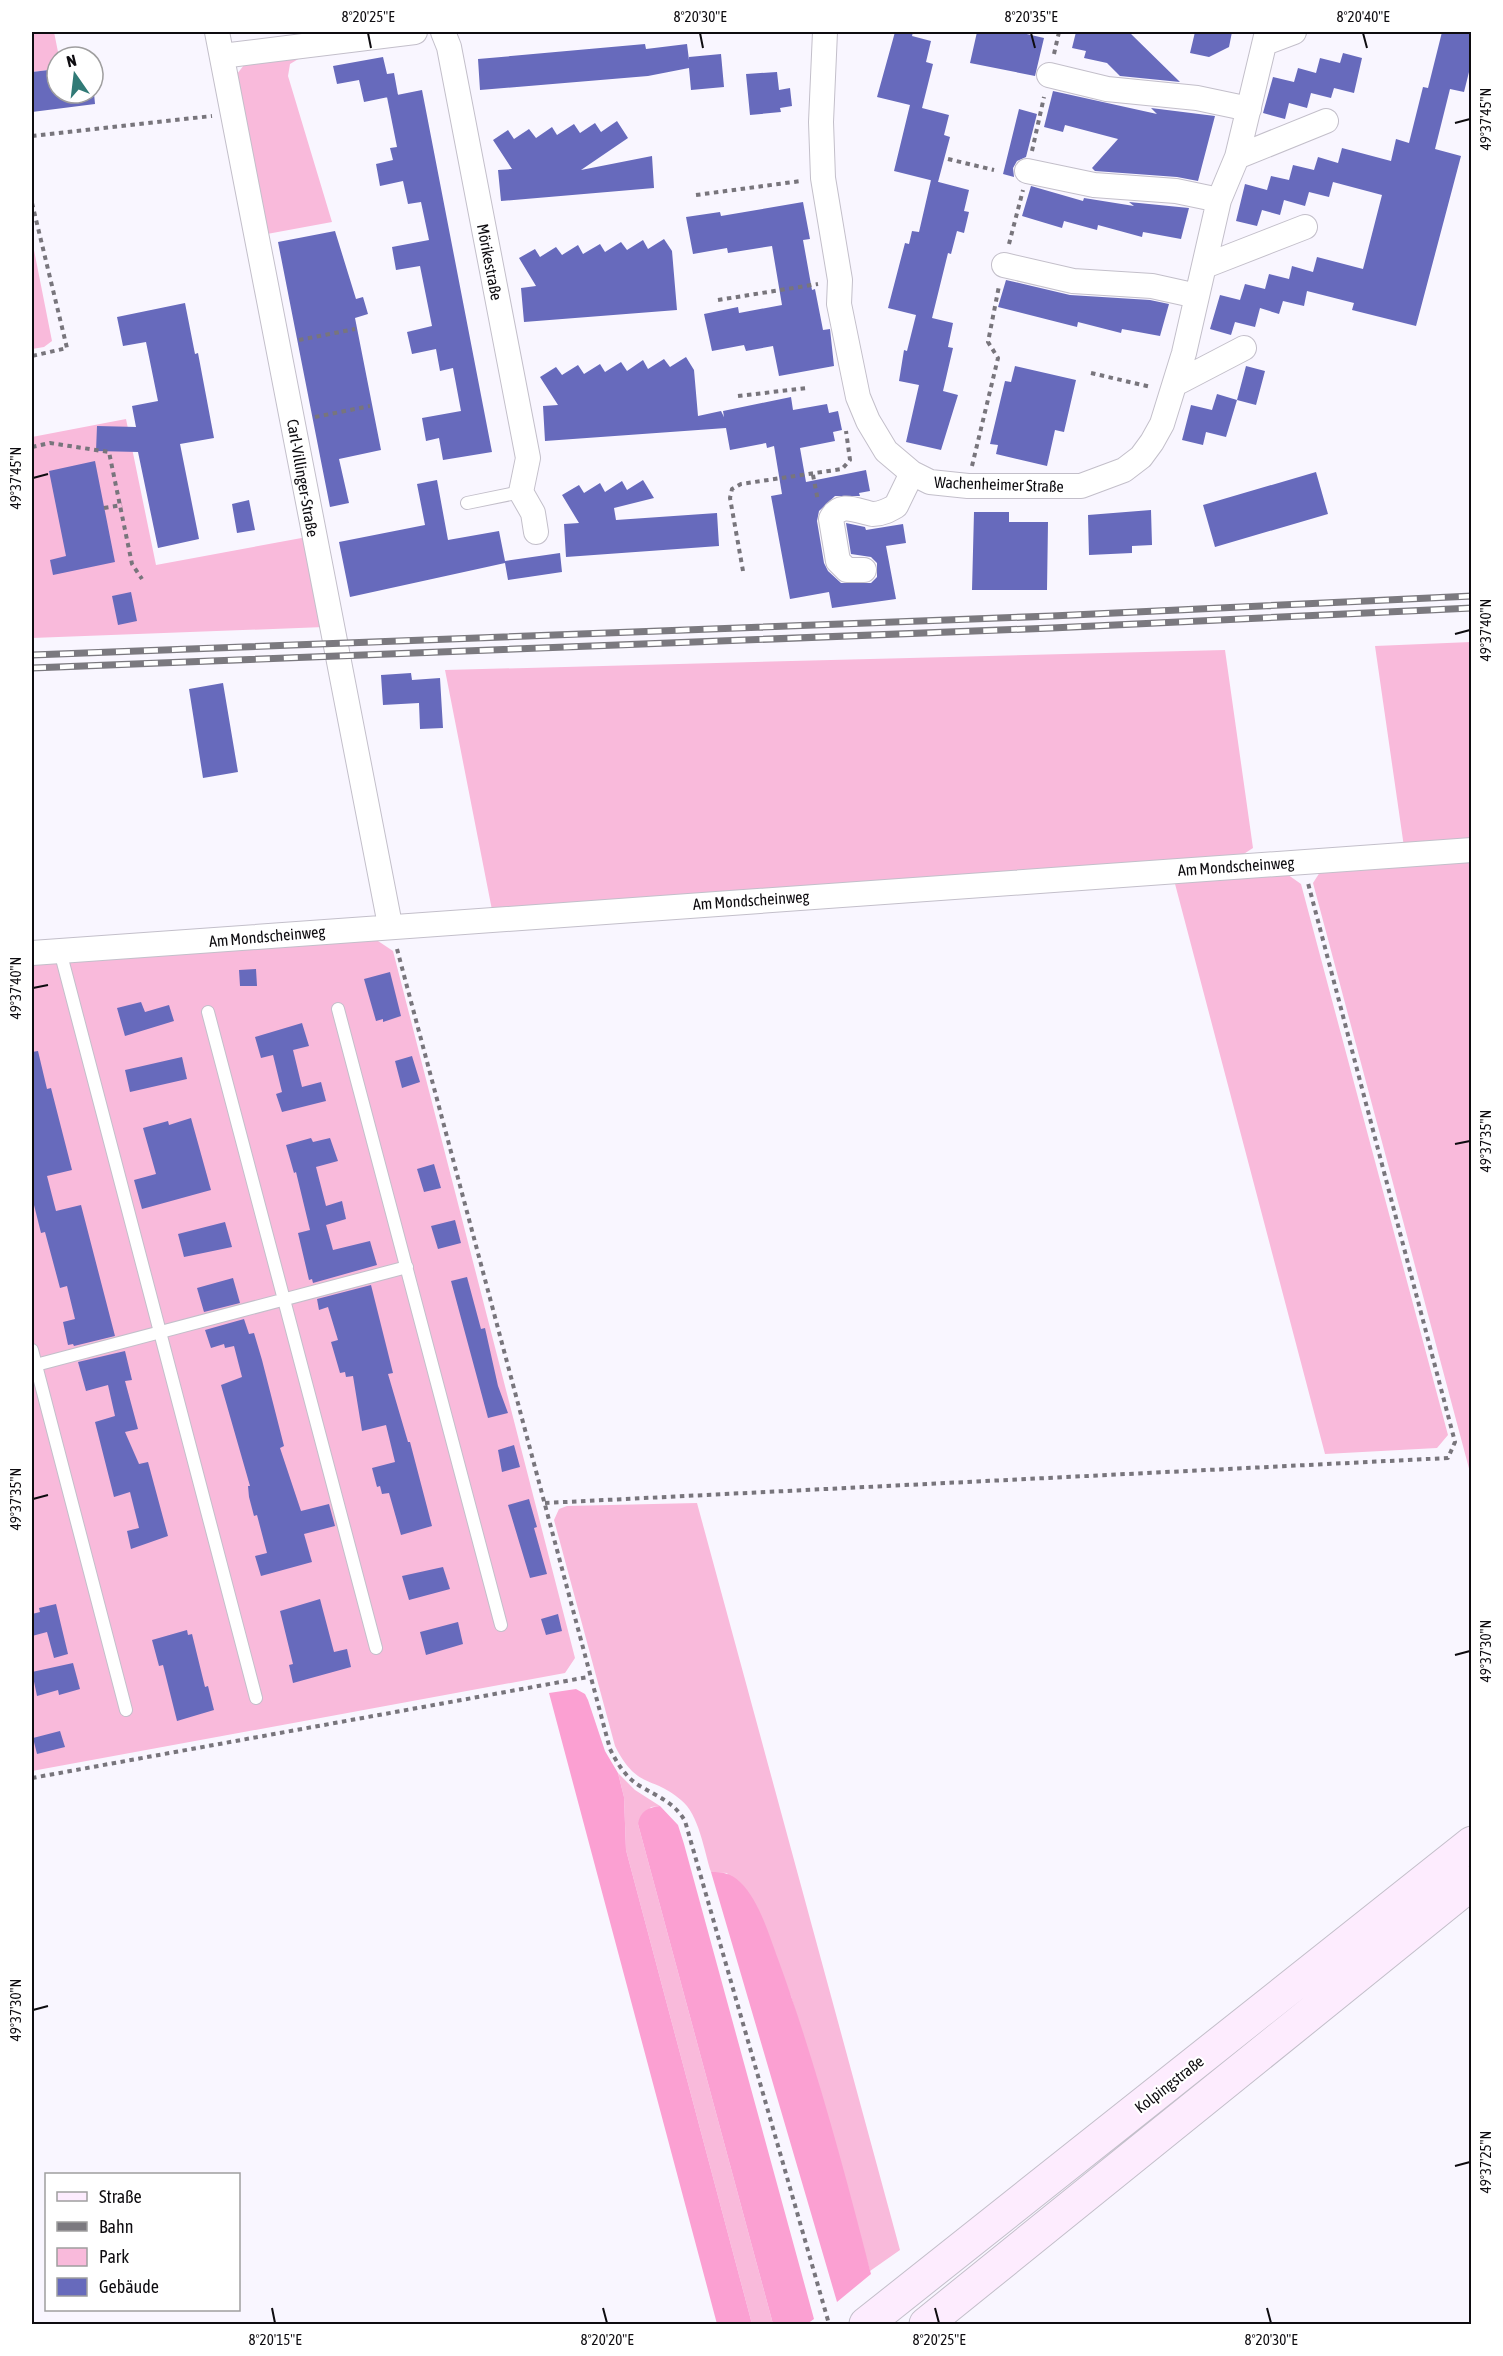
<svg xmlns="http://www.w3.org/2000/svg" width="1503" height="2356" font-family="'Asap Condensed',sans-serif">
<rect width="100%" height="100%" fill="#f9f6ff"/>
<path fill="#f9badb" d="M32,32H54L59,57L57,69L32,72Z
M300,58L290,64L288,76L332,222L267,234L237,74L244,65Z
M32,240L52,341L44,347L32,349Z
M126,419L156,565L307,537L324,627L32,638V437Z
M1471,642V843L1404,847L1375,646Z
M1225,650L1253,848L1236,859L492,910L445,670Z
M1471,859V1476L1313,883L1322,869Z
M1284,872L1301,884L1448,1435L1437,1448L1325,1454L1174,880Z
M369,935L393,951L575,1658L565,1673L32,1771V959Z
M697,1503L900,2250L870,2271L791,1996L727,1873L711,1872C704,1851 699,1814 681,1800C652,1775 637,1790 615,1746L554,1520L559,1509L567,1506Z
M618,1773L635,1790L660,1806L651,1807L638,1824L773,2324H752L626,1850L624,1797Z"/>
<path fill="#fba0d2" d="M576,1689L585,1694L588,1700L605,1751L618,1773L624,1797L626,1850L752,2324H717L549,1693Z
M660,1806L678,1825L684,1844L814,2319L807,2324H773L638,1824C640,1811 649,1807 660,1806Z
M711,1872C723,1872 731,1873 740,1882C759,1900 769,1935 778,1959C815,2061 844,2168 871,2274L837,2302Z"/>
<path fill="#676abc" d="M895,32H913L912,36L931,41L926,62L933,64L922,108L949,115L944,135L950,137L938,182L894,171L910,105L877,97Z
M977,32H1018L1044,38L1035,76L970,63Z
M1076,32H1129L1180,82L1120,76L1107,63L1084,58L1086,51L1072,48Z
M1195,32H1232L1229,47L1209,57L1190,53Z
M1442,32H1472V60L1464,92L1450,89L1435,149L1461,156L1416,326L1352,310L1354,303L1307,291L1304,306L1283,301L1279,314L1260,308L1255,327L1235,322L1231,335L1210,329L1220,295L1240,300L1245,284L1265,289L1269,274L1289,279L1292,266L1313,272L1317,257L1363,269L1382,195L1333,182L1329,197L1309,192L1305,206L1284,200L1280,215L1262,210L1257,226L1236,221L1245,184L1267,190L1271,176L1289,180L1293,165L1314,170L1318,157L1338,163L1342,148L1391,161L1396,139L1409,143L1423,87L1428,88Z
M645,44L646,49L687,44L689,60V57L721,54L724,87L691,90L689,68L648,76L480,90L478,59Z
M1343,53L1362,58L1354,93L1334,88L1331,98L1311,93L1307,108L1289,103L1285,119L1263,113L1273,77L1294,82L1298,68L1316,73L1320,58L1340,63Z
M383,57L387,74L394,73L398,95L364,102L359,80L337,84L333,66Z
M57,69V93H94L95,104L32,112V72Z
M777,72L779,90L790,88L792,106L780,108L781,112L750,115L746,74Z
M422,90L492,452L443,460L439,438L426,441L422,418L461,411L453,368L440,371L436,349L412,354L407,332L432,326L420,266L396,270L392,247L429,240L421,202L408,204L403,181L380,186L376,164L393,160L390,148L397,147L387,97Z
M1053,91L1157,114L1151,108L1215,116L1198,181L1177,177L1095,171L1092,168L1118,139L1065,125L1063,132L1044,127Z
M1019,109L1037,114L1026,157L1017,161L1013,168L1014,177L1003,174Z
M617,121L628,138L581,170L652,156L654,188L501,201L498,170L512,169L493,140L508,130L514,139L529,129L536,138L552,127L557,135L574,124L580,133L595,123L601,132Z
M931,180L969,190L964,211L969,212L964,233L957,231L951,254L948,253L932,318L953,323L948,347L953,348L943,391L958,395L941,450L906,442L919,385L899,381L904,350L907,351L916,315L888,308L905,243L909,244L912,231L919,232Z
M1031,186L1083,201L1084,198L1134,206L1129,202L1189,208L1181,239L1143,232L1142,237L1098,225L1097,230L1064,221L1062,228L1022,216Z
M803,202L810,239L803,240L812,290L815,289L823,330L830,329L834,366L779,376L773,346L746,351L744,345L712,351L704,314L738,307L739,313L782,305L772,246L728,253L727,248L693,254L686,217L720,212L721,216Z
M335,231L356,299L363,297L368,314L355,318L381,450L339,459L349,503L330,507L278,242Z
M664,239L672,251L677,310L524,322L521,288L536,286L519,258L535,249L540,257L556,247L562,255L578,245L583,254L600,244L605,252L621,242L627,250L643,240L648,249Z
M1006,280L1070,295L1150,300L1169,304L1160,336L1122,329L1121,333L1078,322L1077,327L998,307Z
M185,303L195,354L198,353L214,438L180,444L199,539L158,548L138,452L96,451L97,426L136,427L132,406L158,401L146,342L123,346L117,317Z
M686,357L694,370L698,416L721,411L724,417L723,411L791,397L793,410L827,404L829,413L838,411L842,430L833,432L835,441L800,448L806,482L866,470L870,491L859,493L860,496H835L819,511L817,521L824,563L828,571L841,583H871L877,577V563L871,557L851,554L846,523L865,527L866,530L903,524L906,543L886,546L896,599L832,608L829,592L790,599L771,496L782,494L774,446L767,448L766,443L730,450L726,428L545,441L543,406L558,405L540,377L556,367L562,375L578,365L584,374L600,364L605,372L621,362L627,371L643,360L648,369L664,359L670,367Z
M1015,366L1076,380L1064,432L1055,430L1047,466L996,454L998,445L990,444L1005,381L1011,382Z
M1246,366L1265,371L1256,405L1237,400Z
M1217,394L1237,400L1226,437L1206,432L1203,445L1182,440L1191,405L1212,410Z
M95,461L115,562L53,575L50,560L66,556L49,471Z
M1316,472L1328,514L1215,547L1203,505Z
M437,480L448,540L499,531L505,561L560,553L562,572L508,580L505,563L350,597L339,542L425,525L417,484Z
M643,480L654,498L614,508L616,520L717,513L719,546L566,557L564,524L579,523L562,495L579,485L584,493L600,483L605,492L622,481L627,490Z
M249,500L255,530L237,533L232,504Z
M1151,510L1152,545L1132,546V553L1089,555L1088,515Z
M974,512H1009V522H1048L1047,590H972Z
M131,592L137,621L118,625L112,596Z
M411,673L412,680L440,678L443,728L420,729L419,703L383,705L381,675Z
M223,683L238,772L203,778L189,689Z
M256,969L257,986H240L239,970Z
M390,972L401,1016L383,1022V1019L376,1021L364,979Z
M141,1002L145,1012L169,1005L174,1021L125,1036L117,1008Z
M302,1023L309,1046L293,1050L302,1087L321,1082L326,1101L282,1112L276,1094L282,1092L273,1055L261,1058L255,1037Z
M38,1051L47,1089L51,1088L72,1170L47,1176L56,1211L81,1205L115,1336L74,1346L73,1344L68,1345L63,1322L75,1319L67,1286L60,1288L45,1232L41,1233L32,1197V1052Z
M412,1056L420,1082L402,1088L395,1061Z
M182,1057L187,1079L130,1092L125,1070Z
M191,1118L211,1190L142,1209L134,1180L156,1174L143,1128L168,1121L169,1125Z
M311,1138L313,1142L330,1138L338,1161L316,1167L326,1206L342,1201L346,1219L326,1225L333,1250L370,1241L377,1265L313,1283L312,1279L309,1280L298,1233L310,1230L296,1172L294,1173L286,1145Z
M434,1164L441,1188L424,1192L417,1169Z
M455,1220L461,1243L438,1249L431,1226Z
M225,1222L232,1247L184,1257L178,1234Z
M467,1277L481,1329L485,1328L498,1386L508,1413L488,1418L451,1281Z
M233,1278L240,1303L204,1312L197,1288Z
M371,1285L393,1373L388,1374L408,1442H410L432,1526L401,1535L389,1493L382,1494L380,1486L377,1487L372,1468L395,1462L386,1425L362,1431L353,1376L346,1377L345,1372L340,1373L331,1342L338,1340L328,1307L319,1310L317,1299Z
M244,1319L249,1334L254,1333L262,1360L284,1446L280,1448L301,1511L329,1504L335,1526L304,1534L312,1562L261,1576L255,1556L267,1553L257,1515L254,1516L249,1497L248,1486H250L221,1385L242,1377L234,1346L225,1348L224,1344L211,1348L205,1330Z
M125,1351L132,1380L125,1381L138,1429L125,1432L139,1464L148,1462L168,1536L131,1549L127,1531L139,1528L130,1492L114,1497L95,1422L115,1416L108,1385L86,1391L78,1362Z
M514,1445L520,1467L502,1472L498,1450Z
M529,1499L537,1527L534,1528L547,1574L530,1578L508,1505Z
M443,1567L450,1589L409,1600L402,1576Z
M320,1599L334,1652L347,1649L351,1667L293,1683L289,1665L293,1664L280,1611Z
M56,1604L68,1654L54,1658L47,1632L32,1636V1614L40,1612L39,1608Z
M558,1614L562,1631L546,1635L541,1619Z
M458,1622L463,1644L426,1655L420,1632Z
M187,1630L188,1635L192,1634L205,1687L208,1686L214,1710L177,1721L163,1665L159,1666L152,1640Z
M73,1663L80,1689L59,1695L58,1690L37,1696L32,1672Z
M60,1731L65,1747L37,1754L33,1738Z"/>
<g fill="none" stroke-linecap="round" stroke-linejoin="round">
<defs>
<path id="service" d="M467,503L521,492
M60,951L256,1698
M338,1009L501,1625
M208,1012L376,1648
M32,1350L126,1710
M32,1366L407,1267"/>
<path id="minor" d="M217,32L390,925
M443,32L449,47L528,458L521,492L533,513L536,532
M825,32L821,122L823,178L840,280L839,304L858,397L868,421L886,451L912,473L930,482L968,486H1081L1124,470L1141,457L1152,442L1162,424L1184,353L1219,200L1237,157L1267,32
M1265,43L1294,32
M222,56L415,32
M1049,75L1107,89L1197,98L1249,109
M1237,157L1326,121
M1027,171L1094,185L1176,191L1219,200
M1004,265L1073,281L1152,286L1197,296
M1205,266L1305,227
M1175,384L1244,348
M864,570H847L838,561L831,519C840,500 859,512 873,514C882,514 889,510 896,506L912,473
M32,953L1472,850"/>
<path id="secondary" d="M866,2324L1472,1843
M926,2324L1472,1883"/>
</defs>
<use href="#service" stroke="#c3bfca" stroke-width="14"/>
<use href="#minor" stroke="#c3bfca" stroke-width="26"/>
<use href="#secondary" stroke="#c3bfca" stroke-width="35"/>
<path stroke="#78757c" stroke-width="4" stroke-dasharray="4.5 4.5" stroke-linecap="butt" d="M1054,54L1059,32
M32,136L212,116
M1032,151L1044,97
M948,159L994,170
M696,195L801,181
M32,203L67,348L32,356
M1009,244L1023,190
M718,300L818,284
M299,340L355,329
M1091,373L1151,387
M738,396L807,388
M315,417L370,406
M32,447L50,443L109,452L132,564L142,579
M972,466L998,358L988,342L999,286
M813,475L818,501
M104,508L122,505
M743,571L730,498L732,489L741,484L842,469L850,460L846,431
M397,949L610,1749C617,1763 626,1778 640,1786C658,1797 674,1802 685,1821L829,2324
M545,1503L1448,1458L1455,1442L1308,883
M32,1778L588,1677"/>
<use href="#service" stroke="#fff" stroke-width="12"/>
<use href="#minor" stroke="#fff" stroke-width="24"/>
<use href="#secondary" stroke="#fdecfe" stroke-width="33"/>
<defs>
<path id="rail" d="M32,655L1052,616L1472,596
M32,668L1052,628L1472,608"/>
</defs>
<use href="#rail" stroke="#7b797f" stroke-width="7"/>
<use href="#rail" stroke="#fff" stroke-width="4.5" stroke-dasharray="14" stroke-linecap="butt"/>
</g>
<path fill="none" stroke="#0e0c10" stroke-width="2" d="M368,33L371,48M700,33L703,48M1031,33L1035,48M1363,33L1367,48M1455,123L1470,119M33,478L48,474M1455,634L1470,630M33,988L48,985M1455,1144L1470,1141M33,1499L48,1495M1455,1655L1470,1651M33,2010L48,2006M1455,2166L1470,2162M272,2308L275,2323M603,2308L607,2323M935,2308L939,2323M1267,2308L1271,2323"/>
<g text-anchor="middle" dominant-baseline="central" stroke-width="4.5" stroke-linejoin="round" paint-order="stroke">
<g font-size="16" fill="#0e0c10" stroke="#fff">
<text transform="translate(490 262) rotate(79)">Mörikestraße</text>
<text transform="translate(303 478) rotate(80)">Carl-Villinger-Straße</text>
<text transform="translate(999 484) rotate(2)">Wachenheimer Straße</text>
<text transform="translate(1236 866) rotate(-4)">Am Mondscheinweg</text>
<text transform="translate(751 900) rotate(-4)">Am Mondscheinweg</text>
<text transform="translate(267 936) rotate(-5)">Am Mondscheinweg</text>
<text transform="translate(1169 2084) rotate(-38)">Kolpingstraße</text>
</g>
</g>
<rect width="1503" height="2356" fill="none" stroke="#ffffff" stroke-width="66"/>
<rect x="45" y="2173" width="195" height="138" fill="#ffffff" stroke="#9f9e9f" stroke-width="1.5"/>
<rect x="57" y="2192" width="30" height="9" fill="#fdecfe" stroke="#9f9e9f" stroke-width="1.5"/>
<text x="99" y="2203" font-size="18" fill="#0e0c10">Straße</text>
<rect x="57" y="2222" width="30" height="9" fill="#7b797f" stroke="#9f9e9f" stroke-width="1.5"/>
<text x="99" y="2233" font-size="18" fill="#0e0c10">Bahn</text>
<rect x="57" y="2248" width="30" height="18" fill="#f9badb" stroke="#9f9e9f" stroke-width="1.5"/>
<text x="99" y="2263" font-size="18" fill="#0e0c10">Park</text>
<rect x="57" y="2278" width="30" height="18" fill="#676abc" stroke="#9f9e9f" stroke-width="1.5"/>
<text x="99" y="2293" font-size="18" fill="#0e0c10">Gebäude</text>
<g transform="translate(75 75) rotate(346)"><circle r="28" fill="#ffffff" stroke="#9f9e9f" stroke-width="1.5"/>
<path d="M0-4.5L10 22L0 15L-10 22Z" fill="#317a76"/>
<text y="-9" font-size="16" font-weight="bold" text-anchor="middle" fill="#0e0c10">N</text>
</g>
<rect x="33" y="33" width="1437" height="2290" fill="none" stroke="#0e0c10" stroke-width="2"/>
<g font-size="15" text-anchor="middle" fill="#0e0c10">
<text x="368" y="22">8°20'25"E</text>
<text x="700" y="22">8°20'30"E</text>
<text x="1031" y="22">8°20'35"E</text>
<text x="1363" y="22">8°20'40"E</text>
<text transform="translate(1486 119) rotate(-90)" y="5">49°37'45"N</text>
<text transform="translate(16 478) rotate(-90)" y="5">49°37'45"N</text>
<text transform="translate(1486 630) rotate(-90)" y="5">49°37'40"N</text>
<text transform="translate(16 988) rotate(-90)" y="5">49°37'40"N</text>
<text transform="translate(1486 1141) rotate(-90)" y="5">49°37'35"N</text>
<text transform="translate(16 1499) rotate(-90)" y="5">49°37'35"N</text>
<text transform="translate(1486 1651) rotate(-90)" y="5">49°37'30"N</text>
<text transform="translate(16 2010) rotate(-90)" y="5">49°37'30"N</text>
<text transform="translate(1486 2162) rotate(-90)" y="5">49°37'25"N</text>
<text x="275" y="2345">8°20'15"E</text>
<text x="607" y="2345">8°20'20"E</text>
<text x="939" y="2345">8°20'25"E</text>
<text x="1271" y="2345">8°20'30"E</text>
</g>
</svg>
